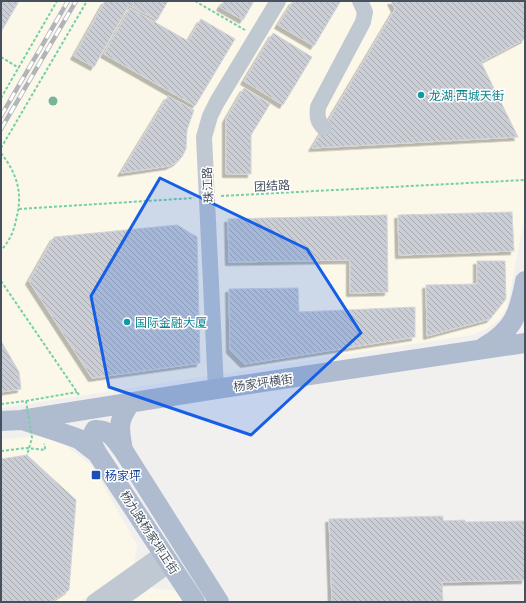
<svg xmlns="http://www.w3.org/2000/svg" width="526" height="603" font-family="Commissioner,'Noto Sans SC',sans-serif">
<defs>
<pattern id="building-back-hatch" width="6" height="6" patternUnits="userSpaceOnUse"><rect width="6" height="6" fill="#cbced5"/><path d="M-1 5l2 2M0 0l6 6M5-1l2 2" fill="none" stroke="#a7aab0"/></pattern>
<filter id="shadow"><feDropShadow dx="-3.5" dy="3.5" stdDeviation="0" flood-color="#0004"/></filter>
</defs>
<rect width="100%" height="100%" fill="#f2f0ef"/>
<path fill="#fcf8e9" d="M1,1H525V214L507,307L500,319L488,328L472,335L1,408Z
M40,435L55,437L92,466L137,545L134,565L79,602H1V440Z
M152,588L177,591L184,602H132Z"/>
<path fill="url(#building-back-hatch)" stroke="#d3d5db" filter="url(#shadow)" d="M1,1H19L1,32Z
M105,1H168L157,20L129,5L94,67L74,56Z
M224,1H254L243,20L220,7Z
M293,1H340V2L314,46L278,25Z
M391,1H525V39L481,62L518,137L312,148L395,9Z
M130,8L188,41L201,19L235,39L195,106L104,54Z
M273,33L312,57L283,105L244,81Z
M244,88L270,104L251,135V174H226V119Z
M168,96L194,110L187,130L186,149L182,157L177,162L169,166L121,173Z
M512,212L514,251L399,255L398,215Z
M387,215L388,292L350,293V260L229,262L228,219Z
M177,225L197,237L200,363L92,378L29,281L54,237Z
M477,261H505L506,299L490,319L427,336L426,285L477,284Z
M298,288L299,312L415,307V337L244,364L230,350L229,289Z
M1,341L19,372L21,389L1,392Z
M27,455L76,500L69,590L51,602H1V459Z
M443,516V521L465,520V522L525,521V580L442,582L443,602H332L329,519Z"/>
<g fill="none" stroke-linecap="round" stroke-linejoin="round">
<path stroke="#74cfaa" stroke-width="2" stroke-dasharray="3 2" stroke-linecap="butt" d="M195,1L245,30
M1,57L19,68
M1,98L57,1
M1,148L87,1
M1,153C18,175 23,194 16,220C14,231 9,242 1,250
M221,196L525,180
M19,209L194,198
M1,281L79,395
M26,401L77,392
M1,451L26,448L45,450V445L44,444"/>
<path stroke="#c0c8d2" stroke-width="16" d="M324,128C317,121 317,116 318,107L363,22L365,12L360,1
M216,389L204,137L210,116L217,102L278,1
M94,602L163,553
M117,602L170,564"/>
<path stroke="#afbccf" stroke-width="20" d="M484,347C514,330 519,313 525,281
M131,402C117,421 119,428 123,450L219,602
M1,421L21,420L216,389L525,343
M25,421L59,432L79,439L97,453L195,602
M97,453C92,443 89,439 95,430C110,429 115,440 123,450"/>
<defs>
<path id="rail" d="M1,116L68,1
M1,129L76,1"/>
</defs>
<use href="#rail" stroke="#b1b4ba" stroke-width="4.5"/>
<use href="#rail" stroke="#fff" stroke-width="3" stroke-dasharray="9" stroke-linecap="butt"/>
<path stroke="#74cfaa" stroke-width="2" stroke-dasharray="3 2" stroke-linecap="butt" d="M1,404L26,401L32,438L27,455"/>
</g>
<circle fill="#78b39a" cx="53" cy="101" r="4.5"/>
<path fill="#155ee7" fill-opacity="0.2" stroke="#155ee7" stroke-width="3" stroke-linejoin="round" d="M160,178L307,249L361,333L251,435L109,387L91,296Z"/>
<g fill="#0f9aa8" stroke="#fff" stroke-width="1.5">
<circle cx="421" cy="95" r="4"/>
<circle cx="127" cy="322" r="4"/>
</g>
<rect fill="#1a4fb4" stroke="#fff" stroke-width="1.5" x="91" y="470" width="10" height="10" rx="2"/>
<g text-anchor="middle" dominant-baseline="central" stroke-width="3" stroke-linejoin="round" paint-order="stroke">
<g font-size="12" fill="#0d838f" stroke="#fff" text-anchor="start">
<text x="429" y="95">龙湖·西城天街</text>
<text x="135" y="322">国际金融大厦</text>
</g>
<g font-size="12" fill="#47515d" stroke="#fff">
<text transform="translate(207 185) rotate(-93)">珠江路</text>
<text transform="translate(272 185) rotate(-3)">团结路</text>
<text transform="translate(263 382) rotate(-8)">杨家坪横街</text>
<text transform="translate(150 532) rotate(57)">杨九路杨家坪正街</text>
</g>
<g font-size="12" fill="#164399" stroke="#fff" text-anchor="start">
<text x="105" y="475">杨家坪</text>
</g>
</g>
<rect width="526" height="603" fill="none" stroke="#47515d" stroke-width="4"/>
</svg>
